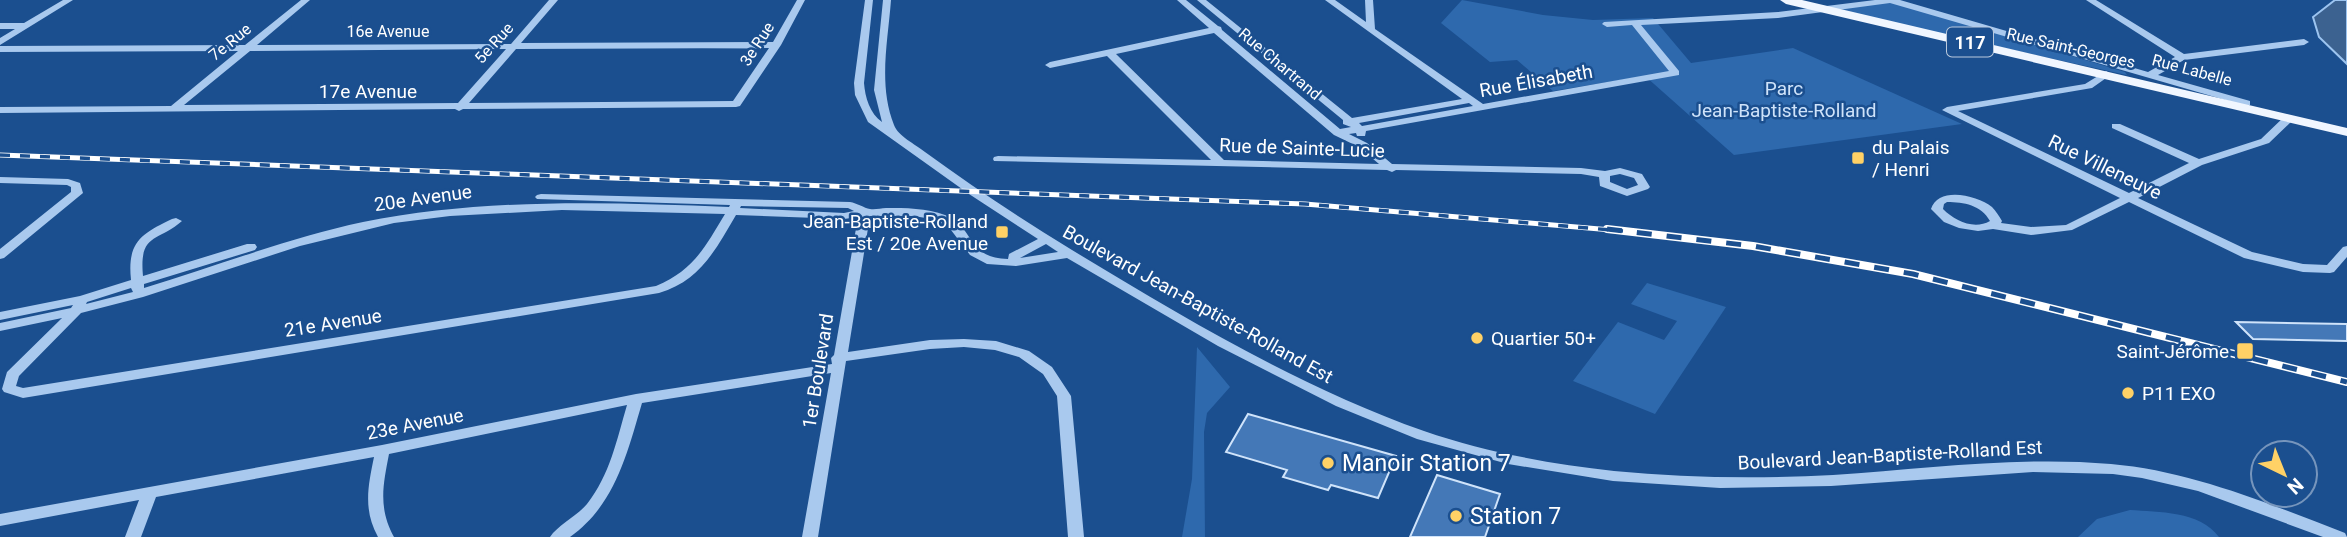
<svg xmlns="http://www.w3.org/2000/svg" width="2347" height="537" font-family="Roboto,sans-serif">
<rect width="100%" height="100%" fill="#1b4f8f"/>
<path fill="#2e69ad" d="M1462,0L1543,15L1593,20L1653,18L1691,63L1793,48L1962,124L1734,155L1645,76L1553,91L1517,60L1490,62L1441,23Z
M1889,1L2125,72L2127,75L1826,9Z
M1647,283L1726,307L1655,414L1573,381L1618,322L1664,340L1677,321L1631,304Z
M1197,347L1230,387L1207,413L1204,432L1205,537H1182L1192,479Z
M2130,510C2158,512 2200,511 2219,537H2078L2097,519Z"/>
<path fill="#3c6290" stroke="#9cc4f0" stroke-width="2" d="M2335,0H2347V64L2319,37L2313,17Z"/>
<path fill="#4478b7" stroke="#cfe3fa" stroke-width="2" d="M2236,322L2347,324V341L2253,339Z
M1248,414L1396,456L1378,498L1331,485L1328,490L1283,477L1287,470L1226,452Z
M1437,475L1500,494L1485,537H1410Z"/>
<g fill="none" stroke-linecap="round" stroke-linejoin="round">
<path fill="#a9c9ee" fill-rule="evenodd" d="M63,0H73L0,45V38L15,29H0V23H24Z
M301,0H310L257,45L511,44L549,0H558L521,43L773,42L797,0H805L781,45L740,106L736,107L463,109L459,111L455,109L0,113V107L171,106L238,51L0,52V46L245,45ZM769,48L733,101L469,103L516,49ZM506,49L458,103L184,105L250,51Z
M865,0H873L864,83C865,97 870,114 882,122L874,90L883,0H891C888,41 878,85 894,125C898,136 915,144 925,152C973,187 1021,219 1072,250C1184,318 1300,387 1424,431C1485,452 1550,464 1614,471C1686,478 1760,479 1833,475C1925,469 2018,456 2111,464C2192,471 2269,504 2345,533L2347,537H2323L2198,491L2142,478L2113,474L2033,472L1831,486L1720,488L1613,481L1508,464L1417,439L1336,406L1218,346L1067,258L1016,266L987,264L970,255L951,230L937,220L914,216H870L848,352L930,340L964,339L996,341L1029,351L1052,367L1071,396L1084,537H1068L1057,396L1043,374L1019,357L995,350L964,347L930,349L846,361L818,537H802L831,373L642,403C627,454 615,505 570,537H550C558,525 577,516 587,504C610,475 617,439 627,405L389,454C383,485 378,508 394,537H378C363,510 368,486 374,457L156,497L141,537H125L139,500L0,526V514L382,445L636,394L832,364L831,358L834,355L858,217L844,219L736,215C716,249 700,281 659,293L23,398L4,392L2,389L7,372L62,318L0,331V323L71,308L73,305L0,320V312L80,296L131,280C127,242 141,234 172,219L176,218L182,221C157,243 139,232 143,276L247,244H255L257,247L255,250L144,284V288C217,266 288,238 363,222C484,198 607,202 729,207L730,205L537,199L535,197L537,195L541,194L850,202C857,203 864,208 870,209C875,210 881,208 886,208C905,208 927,208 945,215C975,226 965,258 1008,259L1009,254L1038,239L969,194L868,122L855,95L854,83ZM741,206L848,208L854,211L844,213L740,208ZM562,210L725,214C705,247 694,270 656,286L23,388L16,386L19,376L81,313L143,297L300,246L394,223L450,216ZM1046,244L1058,252L1020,258ZM131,288L133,292L86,304L87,302Z
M1177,0H1186L1218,26L1221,27L1222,30L1340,129L1351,127L1343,124V120L1197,0H1206L1352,118L1462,99L1325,0H1335L1366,22L1365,0H1373L1375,29L1483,104L1669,71L1632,25L1607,27L1602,24L1604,22L1778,12L1875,0H1900L2148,72L2175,57L2086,0H2096L2184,54L2304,39L2309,42L2304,45L2184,60L2158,75L2250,101V105L2246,106L1890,3L1778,18L1641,25L1679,71V75L1366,131L1365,136H1357L1356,133L1349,134L1367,143L1392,164L1581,168L1605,171L1620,168L1642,174L1650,187L1648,189L1627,196L1600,186L1599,177L1581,174L1396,170L1392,172L1387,170L994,161L993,159L994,157L998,156L1211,160L1107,56L1050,68L1045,65L1050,62L1209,28ZM1214,33L1334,135L1359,147L1379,164L1224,160L1116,54ZM1469,103L1473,106L1362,126L1359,123ZM1620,174L1634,178L1638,185L1627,189L1610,182V176Z
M2106,71L2111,74L2109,76L2092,88L1958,111L2129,193L2189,163L2112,128V124H2120L2199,159L2261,139L2285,116H2293V120L2269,143L2202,165L2138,198L2252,252L2303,264L2327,265L2343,247L2347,246V257L2334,272L2330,273L2303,272L2244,258L2129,202L2072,230L2031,235L1993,229L1978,231L1959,228L1944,222L1931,209C1938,186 1977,195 1992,207C1996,211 1999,216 2002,221L2001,223L2031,227L2066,225L2120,198L1942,110L1947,107L2085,84ZM1947,202C1964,202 1981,205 1990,221C1974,230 1955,221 1943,209L1944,204Z
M0,177L68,179L80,183L83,193L4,258L0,259V249L71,192V187L67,185L0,183Z"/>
<path fill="#f0f6ff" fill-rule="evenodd" d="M1780,0H1802L2347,128V136L1786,4Z"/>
<defs>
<path id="rail-far1" d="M0,155L1305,204L1623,231"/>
<path id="rail" d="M1607,229L1753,246L1913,274L2347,382"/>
</defs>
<use href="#rail-far1" stroke="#fff" stroke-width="5"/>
<use href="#rail" stroke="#fff" stroke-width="8"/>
<use href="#rail-far1" stroke="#1b4f8f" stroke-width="3.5" stroke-dasharray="10" stroke-linecap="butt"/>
<use href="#rail" stroke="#1b4f8f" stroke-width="5" stroke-dasharray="15" stroke-linecap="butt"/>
</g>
<g fill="#ffd166" stroke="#1b4f8f" stroke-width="2.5">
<rect x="1851" y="151" width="14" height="14" rx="3.5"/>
<rect x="995" y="225" width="14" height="14" rx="3.5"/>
<circle cx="1477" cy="338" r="7"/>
<rect x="2236" y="342" width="18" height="18" rx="3.5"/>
<circle cx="2128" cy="393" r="7"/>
<circle cx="1328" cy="463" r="7"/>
<circle cx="1456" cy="516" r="7"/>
</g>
<g text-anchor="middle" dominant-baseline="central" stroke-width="5" stroke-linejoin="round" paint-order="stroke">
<g font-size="16" fill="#fff" stroke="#1b4f8f">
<text x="388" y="31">16e Avenue</text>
<text transform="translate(230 42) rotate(-39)">7e Rue</text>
<text transform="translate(494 43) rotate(-48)">5e Rue</text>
<text transform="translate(757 44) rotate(-57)">3e Rue</text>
<text transform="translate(2071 48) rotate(13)">Rue Saint-Georges</text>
<text transform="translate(1280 64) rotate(40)">Rue Chartrand</text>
<text transform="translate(2192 70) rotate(15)">Rue Labelle</text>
</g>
<rect fill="#1b4f8f" stroke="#bbcadd" stroke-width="2" x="1947" y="27.5" width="46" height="29" rx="5"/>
<g font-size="18" font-weight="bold" fill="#fff">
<text x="1970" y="42">117</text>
</g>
<g font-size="19" fill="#fff" stroke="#1b4f8f">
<text transform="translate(1536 81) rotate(-10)">Rue Élisabeth</text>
<text x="368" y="91">17e Avenue</text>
<text transform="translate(1302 148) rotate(2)">Rue de Sainte-Lucie</text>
<text transform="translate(2105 167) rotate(26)">Rue Villeneuve</text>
<text transform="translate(423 198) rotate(-8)">20e Avenue</text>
<text transform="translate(1198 304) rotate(29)">Boulevard Jean-Baptiste-Rolland Est</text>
<text transform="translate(333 323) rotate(-9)">21e Avenue</text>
<text transform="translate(818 371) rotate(-81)">1er Boulevard</text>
<text transform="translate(415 424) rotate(-11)">23e Avenue</text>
<text transform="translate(1890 455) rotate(-3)">Boulevard Jean-Baptiste-Rolland Est</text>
</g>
<g font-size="19" fill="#cfe3fa" stroke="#1b4f8f">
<text x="1784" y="88">Parc<tspan x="1784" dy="22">Jean-Baptiste-Rolland</tspan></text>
</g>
<g font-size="19" fill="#fff" stroke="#1b4f8f" text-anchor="start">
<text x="1872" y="147">du Palais<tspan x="1872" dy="22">/ Henri</tspan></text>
<text x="988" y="221" text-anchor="end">Jean-Baptiste-Rolland<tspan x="988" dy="22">Est / 20e Avenue</tspan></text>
<text x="1491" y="338">Quartier 50+</text>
<text x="2229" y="351" text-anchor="end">Saint-Jérôme</text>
<text x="2142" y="393">P11 EXO</text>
</g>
<g font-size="23" fill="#fff" stroke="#1b4f8f" text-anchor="start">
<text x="1342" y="463">Manoir Station 7</text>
<text x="1470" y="516">Station 7</text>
</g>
</g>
<g transform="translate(2284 474) rotate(137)"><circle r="33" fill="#1b4f8f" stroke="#7695bc" stroke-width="2"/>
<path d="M0-5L12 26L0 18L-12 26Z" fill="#ffd166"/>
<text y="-10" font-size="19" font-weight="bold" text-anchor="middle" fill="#ffffff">N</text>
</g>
</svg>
